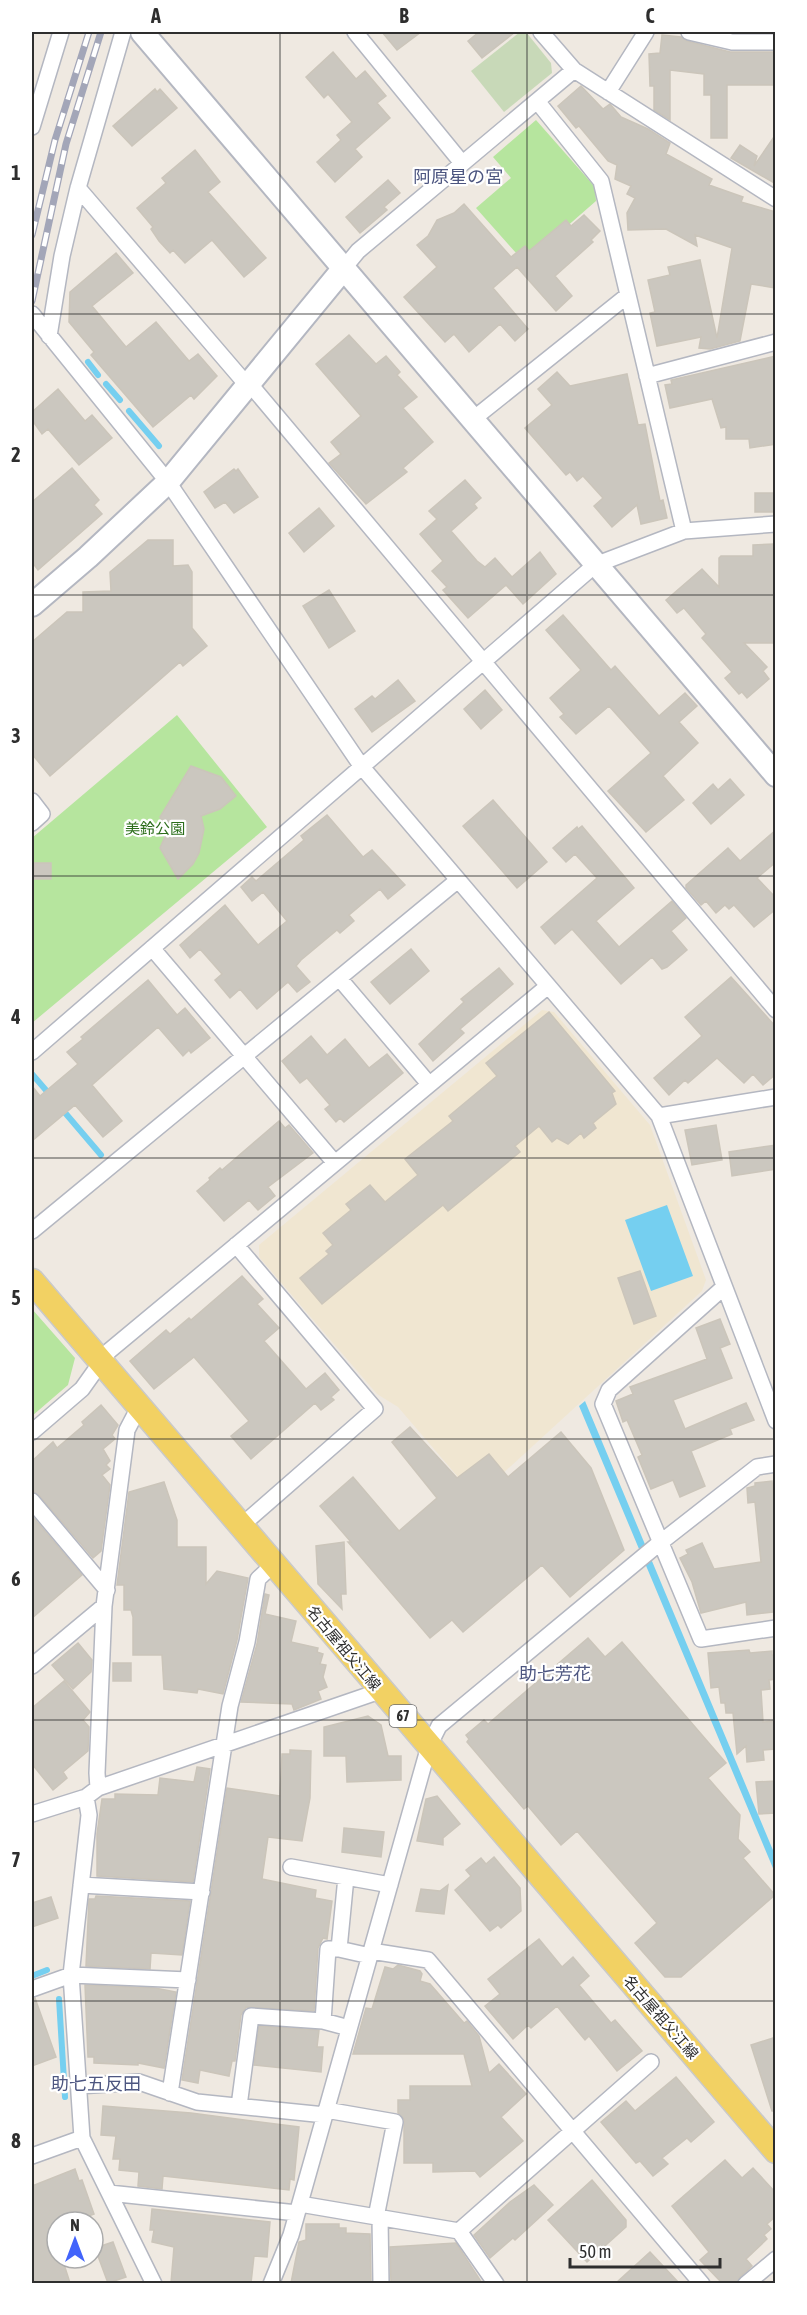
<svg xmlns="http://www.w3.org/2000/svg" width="807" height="2315" font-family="'Asap Condensed','Noto Sans JP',sans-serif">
<rect width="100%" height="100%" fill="#efe9e1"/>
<path fill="#f0e6d1" d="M542,1010L554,1012L650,1125L706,1280L702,1291L476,1498L398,1407L377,1394L259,1257V1245Z"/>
<path fill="#b6e59e" d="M536,120L595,187L596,201L525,263L476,208L511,178L493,157Z
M177,715L267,827L32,1023V838Z
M32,1309L75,1358L68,1385L32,1416Z"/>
<path fill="#c8d9b8" d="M520,32H526L551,63L552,73L504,112L471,71Z"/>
<path fill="#75cff0" d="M667,1205L693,1276L651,1291L625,1220Z
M585,1401L775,1855V1873L579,1406Z"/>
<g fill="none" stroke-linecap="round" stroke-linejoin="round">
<path stroke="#75cff0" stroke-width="6" d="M88,362L98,375
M106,384L120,400
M129,411L159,446
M32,1074L51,1096
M61,1108L101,1155
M32,1976L47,1970
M59,1999L65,2097"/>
</g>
<path fill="#cbc7bf" stroke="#cbc5ba" stroke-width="1.5" d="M382,32H421L397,50Z
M479,32H515L482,58L468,41Z
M662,35L681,37L687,41L730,52H776V85H727V138H711V95H704V74L670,70V120L654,110V86H650L649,54L660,53Z
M333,52L356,79L365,71L386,96L377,103L390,118L355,149L362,157L335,182L317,162L341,140L337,135L352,122L328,94L324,98L306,77Z
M581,86L603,109L610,104L621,117L648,129L670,143L666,154L712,179L709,185L743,197L741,202L776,212V288L751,284L740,341L710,349L699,348L701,337L657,346L650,313L655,312L648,280L670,275L668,267L700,260L717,338L732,248L695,235L697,246L666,229L628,230L627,213L635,198L627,194L631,186L615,179L617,165L608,161L579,126L576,128L558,106Z
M155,89L157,92L160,89L177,108L132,146L113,126Z
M776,134V184L731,158L740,145L757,156L754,166Z
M195,150L220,182L208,192L266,258L244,277L212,240L185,263L173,250L170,253L159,241L151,229L153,227L137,208L166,183L162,178Z
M388,180L400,193L384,207L387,210L360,233L346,217Z
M464,204L511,257L525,246L529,251L566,220L571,226L584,215L600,231L591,240L593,242L555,276L572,296L556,311L517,267L493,288L528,329L515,341L500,324L469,352L454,334L445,342L404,297L437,267L417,245L428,236L437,220L454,213Z
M116,253L133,273L92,306L126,347L156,322L189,361L198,354L217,376L194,399L191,395L153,427L91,355L94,352L69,322L70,292Z
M349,335L376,364L386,356L400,372L397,375L417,397L403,408L433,442L403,468L407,472L366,504L329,463L341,454L331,442L361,416L316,364Z
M776,356V444L750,448L749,439H726V427L721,428L712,399L670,408L665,385L672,384L671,380Z
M557,372L570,386L627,374L638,425L645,424L660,501L663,500L667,518L641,524L637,505L612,527L594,506L603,498L583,476L577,481L570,472L566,475L525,428L552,405L538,389Z
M58,389L85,421L92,415L112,438L79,465L48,429L42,434L32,420V412Z
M72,468L99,500L94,505L102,514L38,570L32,562V502Z
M234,469L236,471L238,469L258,497L234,513L225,502L215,508L204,492Z
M465,480L481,498L474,504L477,508L451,531L477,561L485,567L495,558L512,577L540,552L556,574L523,604L506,585L468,618L443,590L447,587L432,571L443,561L420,534L437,519L429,511Z
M755,493H776V512H755Z
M319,508L334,526L304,552L289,533Z
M148,540H173V566L188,565L192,572V628L207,646L183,666L180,662L50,776L32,754V642L67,612H83V592L111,591L110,572Z
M773,544L776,643H744L767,667L763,671L769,679L747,698L742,692L739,694L725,678L732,672L702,638L706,634L684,608L677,613L666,600L702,569L719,587V558L721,556H753V545Z
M329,590L355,631L329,648L303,606Z
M563,615L611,670L615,666L659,716L685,693L697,706L679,722L698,743L663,776L684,800L646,832L608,791L651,753L609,706L576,734L560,717L564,714L550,698L581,670L546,630Z
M398,680L415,701L372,732L355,709L372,696L375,699Z
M485,690L502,710L481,729L464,709Z
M191,766L221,777L236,796L220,809L201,816L204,829L199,853L193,864L178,879L160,848L167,832L160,817Z
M730,779L744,795L711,824L693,803L713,784L718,790Z
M493,800L547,862L517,888L463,826Z
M327,815L363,857L372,850L405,885L388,899L380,889L349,915L354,921L340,933L337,930L301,960L296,966L310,982L297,992L288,982L257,1009L240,989L230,998L215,980L222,974L200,949L190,958L180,945L225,905L258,945L287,921L263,892L252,901L241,887L252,877L256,881L304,840L301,836Z
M582,826L634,888L596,921L619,947L672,901L686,918L671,931L687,950L667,967L662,969L652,957L621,984L572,929L555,944L541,927L597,878L575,854L566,862L553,848L577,827L578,829Z
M776,830V862L757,878L776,898V909L754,927L734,905L729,909L725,905L716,913L706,901L701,905L686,888V885L728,848L740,861Z
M34,863H51V879H34Z
M411,949L429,971L390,1004L371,982Z
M499,968L513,984L460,1029L464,1033L433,1061L419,1044L464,1002L461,999Z
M731,977L776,1027V1074L763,1085L753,1074L744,1083L717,1058L688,1083L685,1080L669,1095L654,1078L702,1036L685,1017Z
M148,980L177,1015L185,1008L210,1038L191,1053L189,1050L183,1056L158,1027L92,1085L122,1121L103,1137L75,1105L32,1141V1086L40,1096L78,1064L67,1052L83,1039L81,1037Z
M549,1012L615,1091L612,1093L616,1104L593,1123L596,1128L584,1138L581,1133L568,1144L557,1138L552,1142L539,1126L515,1146L520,1152L448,1211L443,1205L322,1304L300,1278L329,1254L326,1251L333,1245L323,1233L351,1210L346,1204L370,1185L385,1202L418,1175L405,1159L453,1121L449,1116L497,1076L486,1063Z
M311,1036L327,1055L345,1039L369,1068L387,1054L403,1073L344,1122L340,1118L336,1122L325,1109L330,1105L307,1078L300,1083L282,1061Z
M279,1121L285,1128L289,1125L313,1153L268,1187L275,1196L258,1210L249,1200L224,1221L197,1191L210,1180L209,1178L220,1168L222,1170Z
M716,1125L722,1160L692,1165L685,1130Z
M776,1145V1169L732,1176L729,1152Z
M640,1271L656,1316L634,1324L618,1278Z
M242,1276L263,1299L257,1304L279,1328L264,1341L306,1389L325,1373L339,1390L331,1397L334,1400L321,1410L315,1403L251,1459L231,1436L249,1421L194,1357L154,1389L130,1361L166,1330L170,1334L189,1318L191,1320Z
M720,1319L730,1344L720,1348L732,1378L673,1400L685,1429L746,1403L754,1420L730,1429L732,1434L691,1451L705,1486L680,1497L673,1480L651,1489L638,1457L642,1455L627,1420L623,1422L616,1401L633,1394L630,1387L707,1359L696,1328Z
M101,1405L118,1425L112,1435L115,1439L103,1449L110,1461L106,1465L110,1469L102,1475L110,1485L101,1551L93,1558L39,1495L32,1491V1461L53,1442L57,1448L84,1425L82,1422Z
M410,1427L457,1478L489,1454L508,1477L561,1432L591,1468L624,1550L570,1597L542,1565L463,1632L452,1620L430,1638L348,1542H351L320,1506L353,1477L399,1531L437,1498L392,1442Z
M772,1481L776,1521L773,1612L747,1615L746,1602L701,1613L692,1582L680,1558L688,1554L686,1550L702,1543L714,1569L761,1562L755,1502L748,1503L747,1488L755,1486V1483Z
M164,1482L177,1520V1547H206V1584L217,1571L248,1578L237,1640L223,1694L198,1689L197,1693L164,1689L162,1655H133V1617L131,1610H124V1585H117L129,1492Z
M32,1516L82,1575L32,1618Z
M344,1542L346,1594H341L342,1609L318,1584L316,1546Z
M265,1594L269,1595L265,1614L296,1621L291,1642L318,1648L317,1652L323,1654L320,1664L326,1665L323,1677L327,1687L318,1691L321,1699L294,1710L292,1704L241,1702L257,1644Z
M588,1638L605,1657L622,1642L726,1763L708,1778L740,1815L738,1839L750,1852L743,1858L775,1895L681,1977H665L635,1943L657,1923L577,1831L561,1845L528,1806L524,1809L467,1742L469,1739L466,1735L484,1720L488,1724Z
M78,1643L92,1660L91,1672L73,1689L52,1665Z
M749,1650L750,1653L772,1651V1655H776V1679L769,1680L770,1689L761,1690L763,1722L776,1721V1749L763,1750L764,1760L747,1762L746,1746L737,1754L733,1713H726L725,1703H721L719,1687L711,1688L708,1653Z
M113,1663H131V1681H113Z
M64,1681L90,1712L83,1720L89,1727L88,1751L63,1772L67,1778L53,1790L32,1764V1708Z
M368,1716L381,1725L388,1756H401V1780L347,1782L346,1756H324V1727Z
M290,1750L311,1751L310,1798L302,1841L268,1837L262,1879L316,1890L315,1898L332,1901L327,1939L323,1938L318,1948L314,2011L246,2007L241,2015L235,2061H232L229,2076L200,2070L198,2083L182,2080L227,1788L280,1796L282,1754H290Z
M197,1767L210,1769L193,1882L97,1876V1834L102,1799H115V1794L158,1795L160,1778L194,1782Z
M776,1781V1813L759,1814L756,1782Z
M437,1796L460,1824L443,1838V1845L417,1841L426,1799Z
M344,1828L384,1832L381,1857L342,1852Z
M494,1857L520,1888L521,1911L501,1928L498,1925L490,1931L455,1890L471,1876L466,1870L481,1858L486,1864Z
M448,1885L444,1914L416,1911L421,1889L440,1891Z
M96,1896L190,1901L182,1955L151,1953L150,1969L86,1966L89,1899H95Z
M51,1897L58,1918L32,1927V1903Z
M539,1939L562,1967L573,1957L589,1976L579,1985L611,2023L615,2020L642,2051L617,2071L589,2036L585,2040L557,2006L531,2028L528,2025L513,2039L485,2006L500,1994L488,1979Z
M398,1965L420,1971L422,1974L420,1981L430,1984L464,2023L467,2021L479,2036L489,2073L499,2064L526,2094L501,2117L523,2141L480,2177L475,2171L433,2172V2163H404V2119L398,2113V2100H410V2086H472L464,2054H353L366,2008L372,2009L385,1967L393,1969Z
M85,1985L155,1988L176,1992L164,2068L138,2063V2065L94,2063V2057H88Z
M35,1998L56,2057L32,2066V1999Z
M259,2026L319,2030L317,2047H323L321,2072L254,2065Z
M776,2037V2111H772L751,2045Z
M676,2077L714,2122L691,2142L687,2138L662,2158L668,2164L653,2176L640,2161L636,2163L601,2122L626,2101L635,2111Z
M103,2106L191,2113L299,2127L294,2180L290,2179L289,2190L163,2176L162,2189L138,2186L139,2172L119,2170L120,2159H113L116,2136L101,2135Z
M725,2160L742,2178L753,2168L776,2193V2216L767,2224L771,2229L764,2235L767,2239L746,2259L752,2266L740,2277L737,2283H722L700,2260L709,2252L672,2206Z
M75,2169L79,2181L82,2180L94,2214L72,2222H57V2258H62L70,2283H32V2186Z
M592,2180L626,2220V2227L587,2262L548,2220Z
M534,2185L553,2205L515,2240L513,2238L490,2258L474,2235L510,2202Z
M152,2209L270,2222L267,2257L254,2256L251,2283H171L174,2247L152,2242L154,2230H150Z
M306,2224H339V2228H346V2233L370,2234L371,2283H291L299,2242L306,2240Z
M113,2242L126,2277L108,2283L95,2248Z
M456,2243L482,2283H391L390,2247Z
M650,2252L679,2283H616Z"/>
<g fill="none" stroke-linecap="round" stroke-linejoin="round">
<defs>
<path id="street" d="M355,32L462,163
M541,32L574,70L776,199
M689,32L732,42H776
M608,92L646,32
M537,101L601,181L684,531
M32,127L61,32
M78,188L247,385
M344,268L358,251L574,70
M32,314L168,482L362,767L659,1116L776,1421
M49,336L62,256L78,188L123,32
M647,376L776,342
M249,383L776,1010
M472,420L628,295
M32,801L42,814L32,823
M152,948L335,1163
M339,978L429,1084
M32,1052L595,565L684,531L776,524
M659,1116L776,1097
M32,1231L458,880
M236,1245L375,1409L241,1526
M724,1287L609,1390L603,1404L701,1639L776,1628
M32,1432L82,1389L109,1351L548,986
M32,1501L107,1590
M32,1666L104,1606
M98,1788L97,1773L104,1606L127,1430L139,1407
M86,1797L89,1815L71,1975L82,2138L154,2284
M32,1814L86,1797L98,1788L380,1691
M291,1867L390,1885
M346,1877L339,1949L370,1956
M81,1885L202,1892
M371,1951L428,1960L702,2284
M32,1989L71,1975L188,1980
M323,2021L328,1949H339
M78,2086L139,2082L197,2102L325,2115
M170,2093L230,1706L247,1642L258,1579L274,1564
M239,2106L251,2016L323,2021L349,2028
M326,2110L395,2122L376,2217
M32,2156L82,2138
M109,2193L297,2213
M300,2204L459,2231L496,2284
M380,2218L381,2284
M459,2231L651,2062
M271,2284L291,2235L429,1746L439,1726L656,1546L757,1467L776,1464
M746,2284L776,2259"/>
<path id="secondary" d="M142,32L776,775
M32,605L88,557L168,482L344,268"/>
<path id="primary" d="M32,1281L776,2151"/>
</defs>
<use href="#street" stroke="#b4b7c1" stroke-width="18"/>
<use href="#secondary" stroke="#b4b7c1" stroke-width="26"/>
<use href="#primary" stroke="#c9c9c9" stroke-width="27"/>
<use href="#street" stroke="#fff" stroke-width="15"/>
<use href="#secondary" stroke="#fff" stroke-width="22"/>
<use href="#primary" stroke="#f2d163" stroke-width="24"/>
<defs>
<path id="rail" d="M32,235L55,140L89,32
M32,301L66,144L101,32"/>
</defs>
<use href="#rail" stroke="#a3a6b8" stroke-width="7"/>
<use href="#rail" stroke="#fff" stroke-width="4.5" stroke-dasharray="14" stroke-linecap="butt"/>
</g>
<path fill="none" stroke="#2e2e2e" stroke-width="1.5" stroke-opacity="0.55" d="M280,32V2284M527,32V2284M32,314H776M32,595H776M32,876H776M32,1158H776M32,1439H776M32,1720H776M32,2001H776"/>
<g text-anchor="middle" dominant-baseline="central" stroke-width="4.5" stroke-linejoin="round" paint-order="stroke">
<rect fill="#fff" stroke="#6d6d6d" stroke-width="1.5" x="389.5" y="1705" width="27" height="22" rx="4.5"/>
<g font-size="14" font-weight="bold" fill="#2e2e2e">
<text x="403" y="1716">67</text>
</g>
<g font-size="15" fill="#2c6e1b" stroke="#fff">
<text x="155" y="828">美鈴公園</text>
</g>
<g font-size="15" fill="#2e2e2e" stroke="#fff">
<text transform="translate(344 1648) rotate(50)">名古屋祖父江線</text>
<text transform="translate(661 2017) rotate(49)">名古屋祖父江線</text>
</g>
<g font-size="18" fill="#4d5680" stroke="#fff">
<text x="458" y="176">阿原星の宮</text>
<text x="555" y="1673">助七芳花</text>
<text x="96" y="2083">助七五反田</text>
</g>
</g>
<rect width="807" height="2315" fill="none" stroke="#ffffff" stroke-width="66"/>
<g transform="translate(75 2240)"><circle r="28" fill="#ffffff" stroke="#ababab" stroke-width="1.5"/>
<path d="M0-4.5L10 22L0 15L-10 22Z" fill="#4264fb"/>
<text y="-9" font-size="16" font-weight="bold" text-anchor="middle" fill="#2e2e2e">N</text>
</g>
<path d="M570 2258v9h150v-9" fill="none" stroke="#2e2e2e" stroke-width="3"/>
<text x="579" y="2258" font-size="18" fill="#2e2e2e" stroke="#ffffff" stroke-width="4.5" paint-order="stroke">50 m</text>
<rect x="33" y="33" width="741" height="2249" fill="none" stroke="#2e2e2e" stroke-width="2"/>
<g font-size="20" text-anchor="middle" font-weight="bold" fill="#2e2e2e">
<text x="156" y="23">A</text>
<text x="404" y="23">B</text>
<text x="650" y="23">C</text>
<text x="16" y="180">1</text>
<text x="16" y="462">2</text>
<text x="16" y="743">3</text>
<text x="16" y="1024">4</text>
<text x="16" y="1305">5</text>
<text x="16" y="1586">6</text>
<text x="16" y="1867">7</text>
<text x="16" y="2148">8</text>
</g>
</svg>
